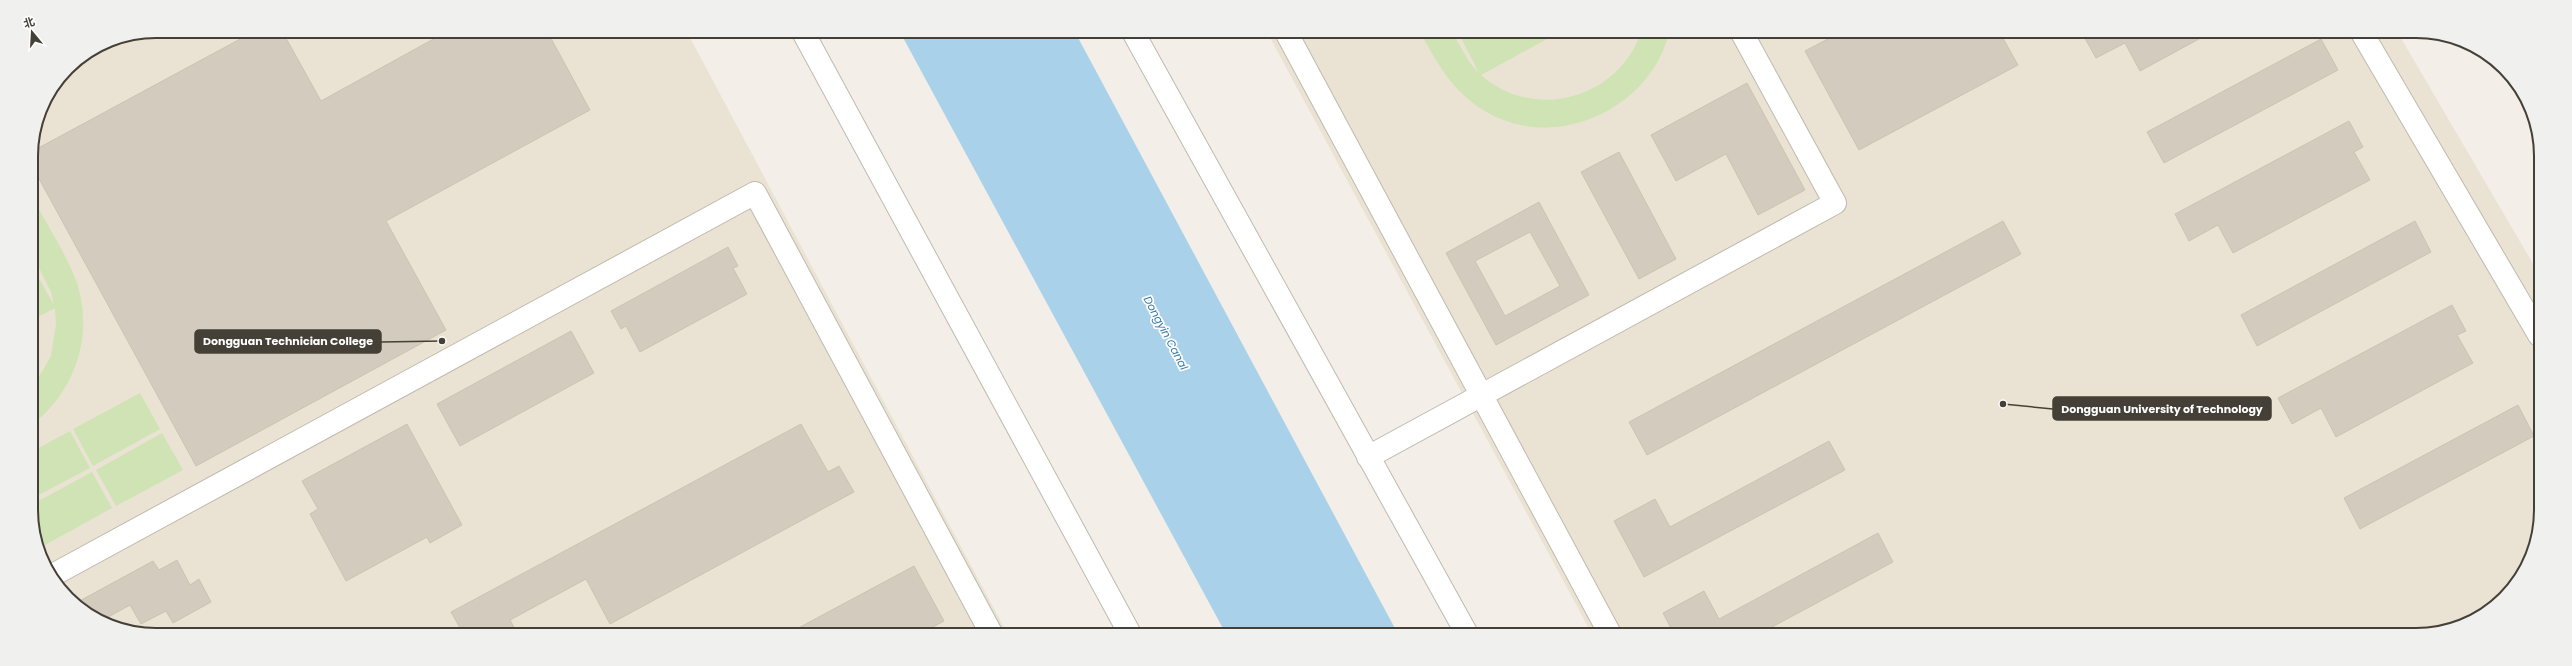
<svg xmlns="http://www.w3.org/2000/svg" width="2572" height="666" font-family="Poppins,'Noto Sans SC',sans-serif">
<rect width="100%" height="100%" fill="#f3efe8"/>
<path fill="#eae3d3" d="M156,31L687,32L1007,633H131L94,618L68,599L48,572L33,535L31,148L44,101L68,67L108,40Z
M1267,32L2398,33L2539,274V535L2524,573L2498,604L2464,626L2424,635L1592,634Z"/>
<path fill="#cfe3b4" d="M1420,32H1452L1470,63L1479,73L1458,32L1558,33L1481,75C1534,122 1617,99 1641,33H1669C1649,113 1547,156 1477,106C1450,87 1436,61 1420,32Z
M32,197C47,225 66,253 77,283C94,335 75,391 33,424V387L51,356L56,324L55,308L32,320V266L54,305L51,292L32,254Z
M140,393L160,429L93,466L73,429Z
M70,431L90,468L33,498V451Z
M162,433L183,470L116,506L96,470Z
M92,472L112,508L45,545L33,524V504Z"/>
<path fill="#aad1ea" d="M900,32H1075L1398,634H1226Z"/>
<path fill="#d3cbbe" stroke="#cdc2b2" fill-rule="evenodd" d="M255,31H282L321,101L448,31H547L590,110L386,221L446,330L196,466L31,164V152Z
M1839,33H2000L2018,65L1859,150L1805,51Z
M2082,33H2210L2140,71L2125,43L2096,58Z
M2321,39L2338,70L2164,163L2147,132Z
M1747,83L1805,190L1758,215L1726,154L1676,181L1651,135Z
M2349,121L2363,147L2354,152L2370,180L2233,253L2218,225L2189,241L2175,214Z
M1619,152L1676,259L1639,279L1581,172Z
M1539,202L1589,295L1496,345L1446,253ZM1530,232L1560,286L1505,316L1475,261Z
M2003,221L2021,254L1647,455L1629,422Z
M2415,221L2431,252L2257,346L2241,315Z
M728,247L738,266L733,268L747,294L640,352L626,326L621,329L611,311Z
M2452,305L2466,331L2457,335L2473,363L2336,437L2321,408L2292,424L2278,398Z
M571,331L594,373L460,446L437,404Z
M2518,405L2534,436L2360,529L2344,498Z
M407,424L462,525L430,543L427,537L346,581L310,514L318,509L302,481Z
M801,424L828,472L839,466L854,492L610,624L586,579L510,620L517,633H463L451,612Z
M1829,441L1845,470L1644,577L1614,521L1655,499L1670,527Z
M1878,533L1893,562L1759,634H1674L1663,613L1704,591L1719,619Z
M177,560L190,585L199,579L211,602L173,623L166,611L141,624L130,605L101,621L74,604L153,561L159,570Z
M914,566L944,621L922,633H789Z"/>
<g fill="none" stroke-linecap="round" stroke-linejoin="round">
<defs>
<path id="minor" d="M803,32L1130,634
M1133,32L1467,634
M1286,32L1610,634
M2362,33L2539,335
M1368,457L1835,203L1742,33
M51,576L755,193L991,633"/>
</defs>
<use href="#minor" stroke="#c0baae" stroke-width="24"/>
<use href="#minor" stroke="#fff" stroke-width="22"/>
</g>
<g text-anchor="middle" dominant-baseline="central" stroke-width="3.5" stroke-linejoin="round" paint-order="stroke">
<g font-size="11" font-style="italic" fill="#3a7ca8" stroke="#fff">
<text transform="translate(1166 333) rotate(62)">Dongyin Canal</text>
</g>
</g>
<path d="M0 0H2572V666H0ZM156 38H2416A118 118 0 0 1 2534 156V510A118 118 0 0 1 2416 628H156A118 118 0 0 1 38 510V156A118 118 0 0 1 156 38Z" fill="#f0f0ef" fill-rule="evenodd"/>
<path fill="none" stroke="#454037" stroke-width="2" d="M156 38H2416A118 118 0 0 1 2534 156V510A118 118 0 0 1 2416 628H156A118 118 0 0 1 38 510V156A118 118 0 0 1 156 38Z"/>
<path fill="none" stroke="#454037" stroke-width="1.5" d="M442 341L381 342M2003 404L2053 409"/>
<g fill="#454037" stroke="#fff" stroke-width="1.5">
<circle cx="442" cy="341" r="4"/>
<circle cx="2003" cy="404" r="4"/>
</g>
<g fill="#454037" stroke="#454037" stroke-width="1.5">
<rect x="195" y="330" width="186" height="23" rx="4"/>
<rect x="2053" y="397" width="218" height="23" rx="4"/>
</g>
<g font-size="11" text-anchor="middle" font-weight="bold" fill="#fff">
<text x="288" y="345">Dongguan Technician College</text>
<text x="2162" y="413">Dongguan University of Technology</text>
</g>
<g transform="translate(32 32) rotate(342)" stroke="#ffffff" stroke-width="3" paint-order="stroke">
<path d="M0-3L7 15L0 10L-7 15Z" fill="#454037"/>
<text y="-6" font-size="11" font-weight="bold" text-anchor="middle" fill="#454037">北</text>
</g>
</svg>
